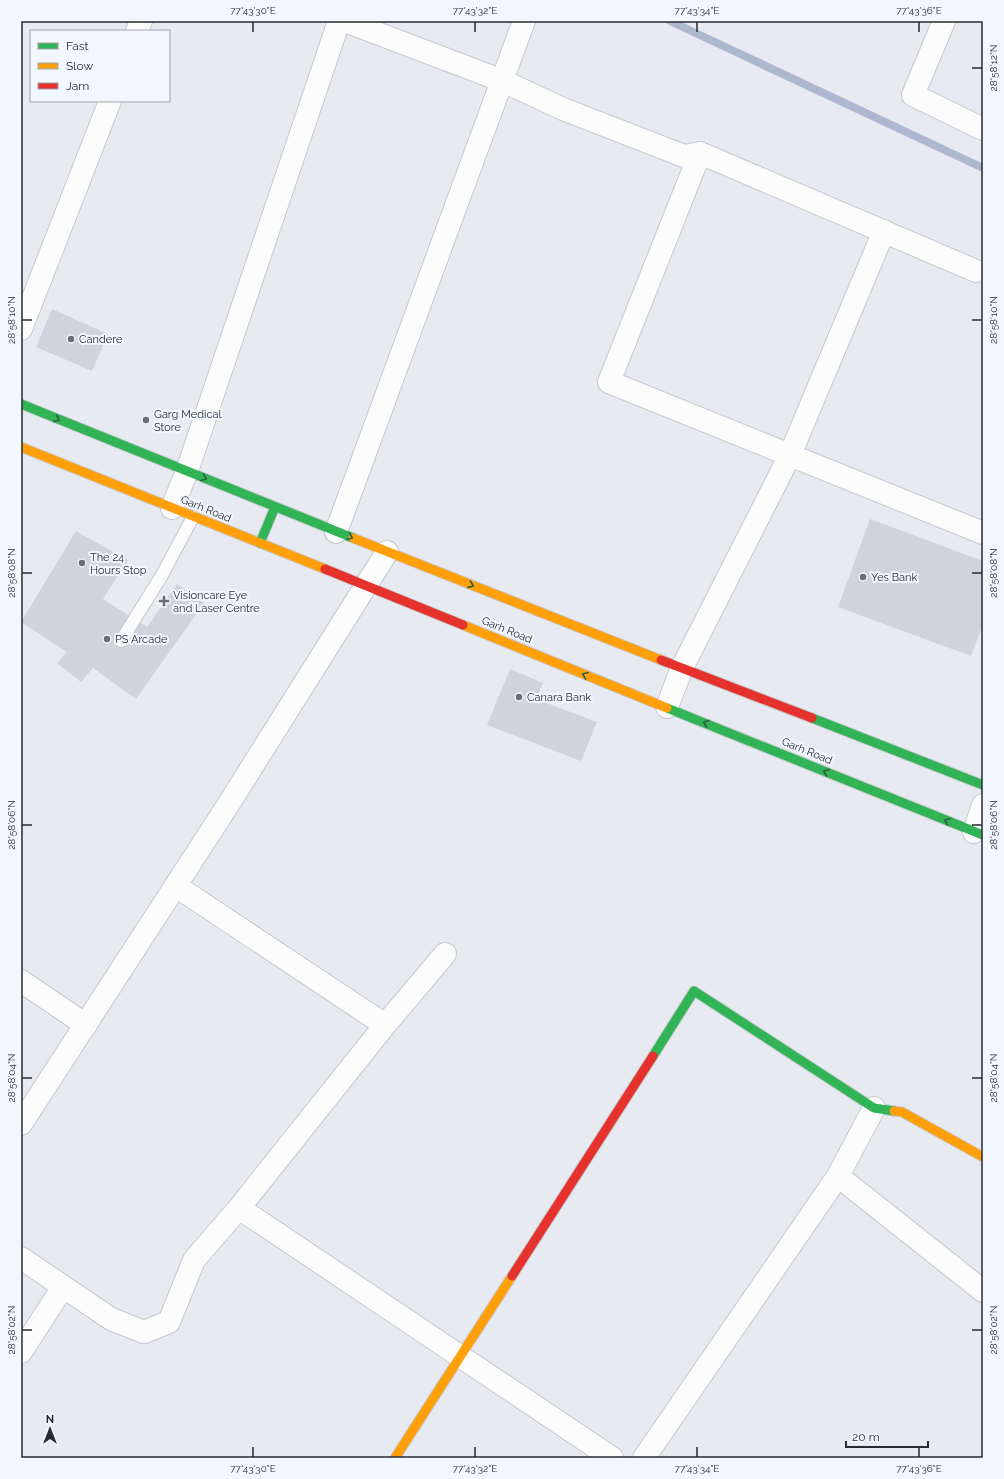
<svg xmlns="http://www.w3.org/2000/svg" width="1004" height="1479" font-family="Raleway,sans-serif">
<rect width="100%" height="100%" fill="#e8eaf2"/>
<g fill="none" stroke-linecap="round" stroke-linejoin="round">
<path stroke="#aeb7d0" stroke-width="8" d="M670,21L983,168"/>
</g>
<path fill="#d0d3de" d="M52,309L108,334L92,371L36,347Z
M870,519L983,561V624L971,656L838,607Z
M76,531L128,560L103,599L147,627L177,584L204,603L136,699L93,668L81,682L57,663L67,652L21,622Z
M510,669L543,683L536,699L597,722L581,761L487,725Z"/>
<g fill="none" stroke-linecap="round" stroke-linejoin="round">
<defs>
<path id="lane" d="M121,641L162,575L193,517"/>
<path id="street" d="M345,21L503,81L563,109L684,156L700,153L976,271
M944,21L913,95L983,129
M137,31L141,21
M700,153L609,382L983,533
M21,329L110,101
M172,508L187,471L339,21
M336,532L524,21
M667,707L682,668L790,455L884,231
M974,832L983,805
M176,886L385,1025
M21,981L86,1025
M21,1124L228,805L387,552
M838,1176L983,1291
M239,1208L612,1458
M21,1258L111,1319L144,1332L169,1322L194,1260L239,1208L385,1025L445,954
M21,1352L63,1287
M644,1458L838,1176L874,1108"/>
<path id="fast" d="M21,404L353,538
M260,543L275,507
M667,708L983,835
M812,718L983,785
M653,1056L694,991L874,1108L894,1111"/>
<path id="slow" d="M21,447L325,569
M353,538L661,660
M463,625L667,708
M894,1111L902,1112L983,1157
M395,1458L512,1276"/>
<path id="jam" d="M325,569L463,625
M661,660L812,718
M512,1276L653,1056"/>
</defs>
<use href="#lane" stroke="#c6c8ce" stroke-width="14"/>
<use href="#street" stroke="#c6c8ce" stroke-width="24"/>
<use href="#fast" stroke="#c6c8ce" stroke-width="11"/>
<use href="#slow" stroke="#c6c8ce" stroke-width="11"/>
<use href="#jam" stroke="#c6c8ce" stroke-width="11"/>
<use href="#lane" stroke="#fcfcfd" stroke-width="12"/>
<use href="#street" stroke="#fcfcfd" stroke-width="22"/>
<use href="#fast" stroke="#30b455" stroke-width="9"/>
<use href="#slow" stroke="#ff9f0a" stroke-width="9"/>
<use href="#jam" stroke="#e5322d" stroke-width="9"/>
</g>
<defs><path id="oneway-chevron" d="M-2-3.5L2.5 0L-2 3.5" fill="none" stroke-width="1.6" stroke-linecap="round" stroke-linejoin="round"/></defs>
<g stroke="#2b613f">
<use href="#oneway-chevron" transform="translate(57 419) rotate(22)"/>
<use href="#oneway-chevron" transform="translate(204 478) rotate(22)"/>
<use href="#oneway-chevron" transform="translate(350 537) rotate(22)"/>
<use href="#oneway-chevron" transform="translate(471 585) rotate(21)"/>
<use href="#oneway-chevron" transform="translate(585 675) rotate(-158)"/>
<use href="#oneway-chevron" transform="translate(706 723) rotate(-158)"/>
<use href="#oneway-chevron" transform="translate(826 772) rotate(-158)"/>
<use href="#oneway-chevron" transform="translate(947 821) rotate(-158)"/>
</g>
<path fill="none" stroke="#282a30" stroke-width="1.5" d="M253,22V32M475,22V32M697,22V32M919,22V32M972,68H982M22,320H32M972,320H982M22,573H32M972,573H982M22,825H32M972,825H982M22,1078H32M972,1078H982M22,1330H32M972,1330H982M253,1447V1457M475,1447V1457M697,1447V1457M919,1447V1457"/>
<g fill="#6b6d74" stroke="#f2f6ff" stroke-width="1.5">
<circle cx="71" cy="339" r="4"/>
<circle cx="146" cy="420" r="4"/>
<circle cx="82" cy="563" r="4"/>
<circle cx="863" cy="577" r="4"/>
<path d="M162 595h4v4h4v4h-4v4h-4v-4h-4v-4h4z"/>
<circle cx="107" cy="639" r="4"/>
<circle cx="519" cy="697" r="4"/>
</g>
<g text-anchor="middle" dominant-baseline="central" stroke-width="4" stroke-linejoin="round" paint-order="stroke">
<g font-size="11" fill="#282a30" stroke="#f2f6ff" text-anchor="start">
<text x="79" y="339">Candere</text>
<text x="154" y="414">Garg Medical<tspan x="154" dy="13">Store</tspan></text>
<text x="90" y="557">The 24<tspan x="90" dy="13">Hours Stop</tspan></text>
<text x="871" y="577">Yes Bank</text>
<text x="173" y="595">Visioncare Eye<tspan x="173" dy="13">and Laser Centre</tspan></text>
<text x="115" y="639">PS Arcade</text>
<text x="527" y="697">Canara Bank</text>
</g>
<g font-size="11" fill="#282a30" stroke="#f2f6ff">
<text transform="translate(206 509) rotate(22)">Garh Road</text>
<text transform="translate(507 630) rotate(22)">Garh Road</text>
<text transform="translate(807 751) rotate(22)">Garh Road</text>
</g>
</g>
<rect width="1004" height="1479" fill="none" stroke="#f2f6ff" stroke-width="44"/>
<rect x="30" y="30" width="140" height="72" fill="#f2f6ff" stroke="#a1a4ac"/>
<rect x="38" y="43" width="20" height="6" fill="#30b455" stroke="#a1a4ac"/>
<text x="66" y="50" font-size="12" fill="#282a30">Fast</text>
<rect x="38" y="63" width="20" height="6" fill="#ff9f0a" stroke="#a1a4ac"/>
<text x="66" y="70" font-size="12" fill="#282a30">Slow</text>
<rect x="38" y="83" width="20" height="6" fill="#e5322d" stroke="#a1a4ac"/>
<text x="66" y="90" font-size="12" fill="#282a30">Jam</text>
<g transform="translate(50 1429)" stroke="#f2f6ff" stroke-width="3" paint-order="stroke">
<path d="M0-3L7 15L0 10L-7 15Z" fill="#282a30"/>
<text y="-6" font-size="11" font-weight="bold" text-anchor="middle" fill="#282a30">N</text>
</g>
<path d="M846 1441v6h82v-6" fill="none" stroke="#282a30" stroke-width="2"/>
<text x="852" y="1441" font-size="12" fill="#282a30" stroke="#f2f6ff" stroke-width="3" paint-order="stroke">20 m</text>
<rect x="22" y="22" width="960" height="1435" fill="none" stroke="#282a30" stroke-width="1.5"/>
<g font-size="10" text-anchor="middle" fill="#282a30">
<text x="253" y="14">77°43'30"E</text>
<text x="475" y="14">77°43'32"E</text>
<text x="697" y="14">77°43'34"E</text>
<text x="919" y="14">77°43'36"E</text>
<text transform="translate(993 68) rotate(-90)" y="4">28°58'12"N</text>
<text transform="translate(11 320) rotate(-90)" y="4">28°58'10"N</text>
<text transform="translate(993 320) rotate(-90)" y="4">28°58'10"N</text>
<text transform="translate(11 573) rotate(-90)" y="4">28°58'08"N</text>
<text transform="translate(993 573) rotate(-90)" y="4">28°58'08"N</text>
<text transform="translate(11 825) rotate(-90)" y="4">28°58'06"N</text>
<text transform="translate(993 825) rotate(-90)" y="4">28°58'06"N</text>
<text transform="translate(11 1078) rotate(-90)" y="4">28°58'04"N</text>
<text transform="translate(993 1078) rotate(-90)" y="4">28°58'04"N</text>
<text transform="translate(11 1330) rotate(-90)" y="4">28°58'02"N</text>
<text transform="translate(993 1330) rotate(-90)" y="4">28°58'02"N</text>
<text x="253" y="1472">77°43'30"E</text>
<text x="475" y="1472">77°43'32"E</text>
<text x="697" y="1472">77°43'34"E</text>
<text x="919" y="1472">77°43'36"E</text>
</g>
</svg>
